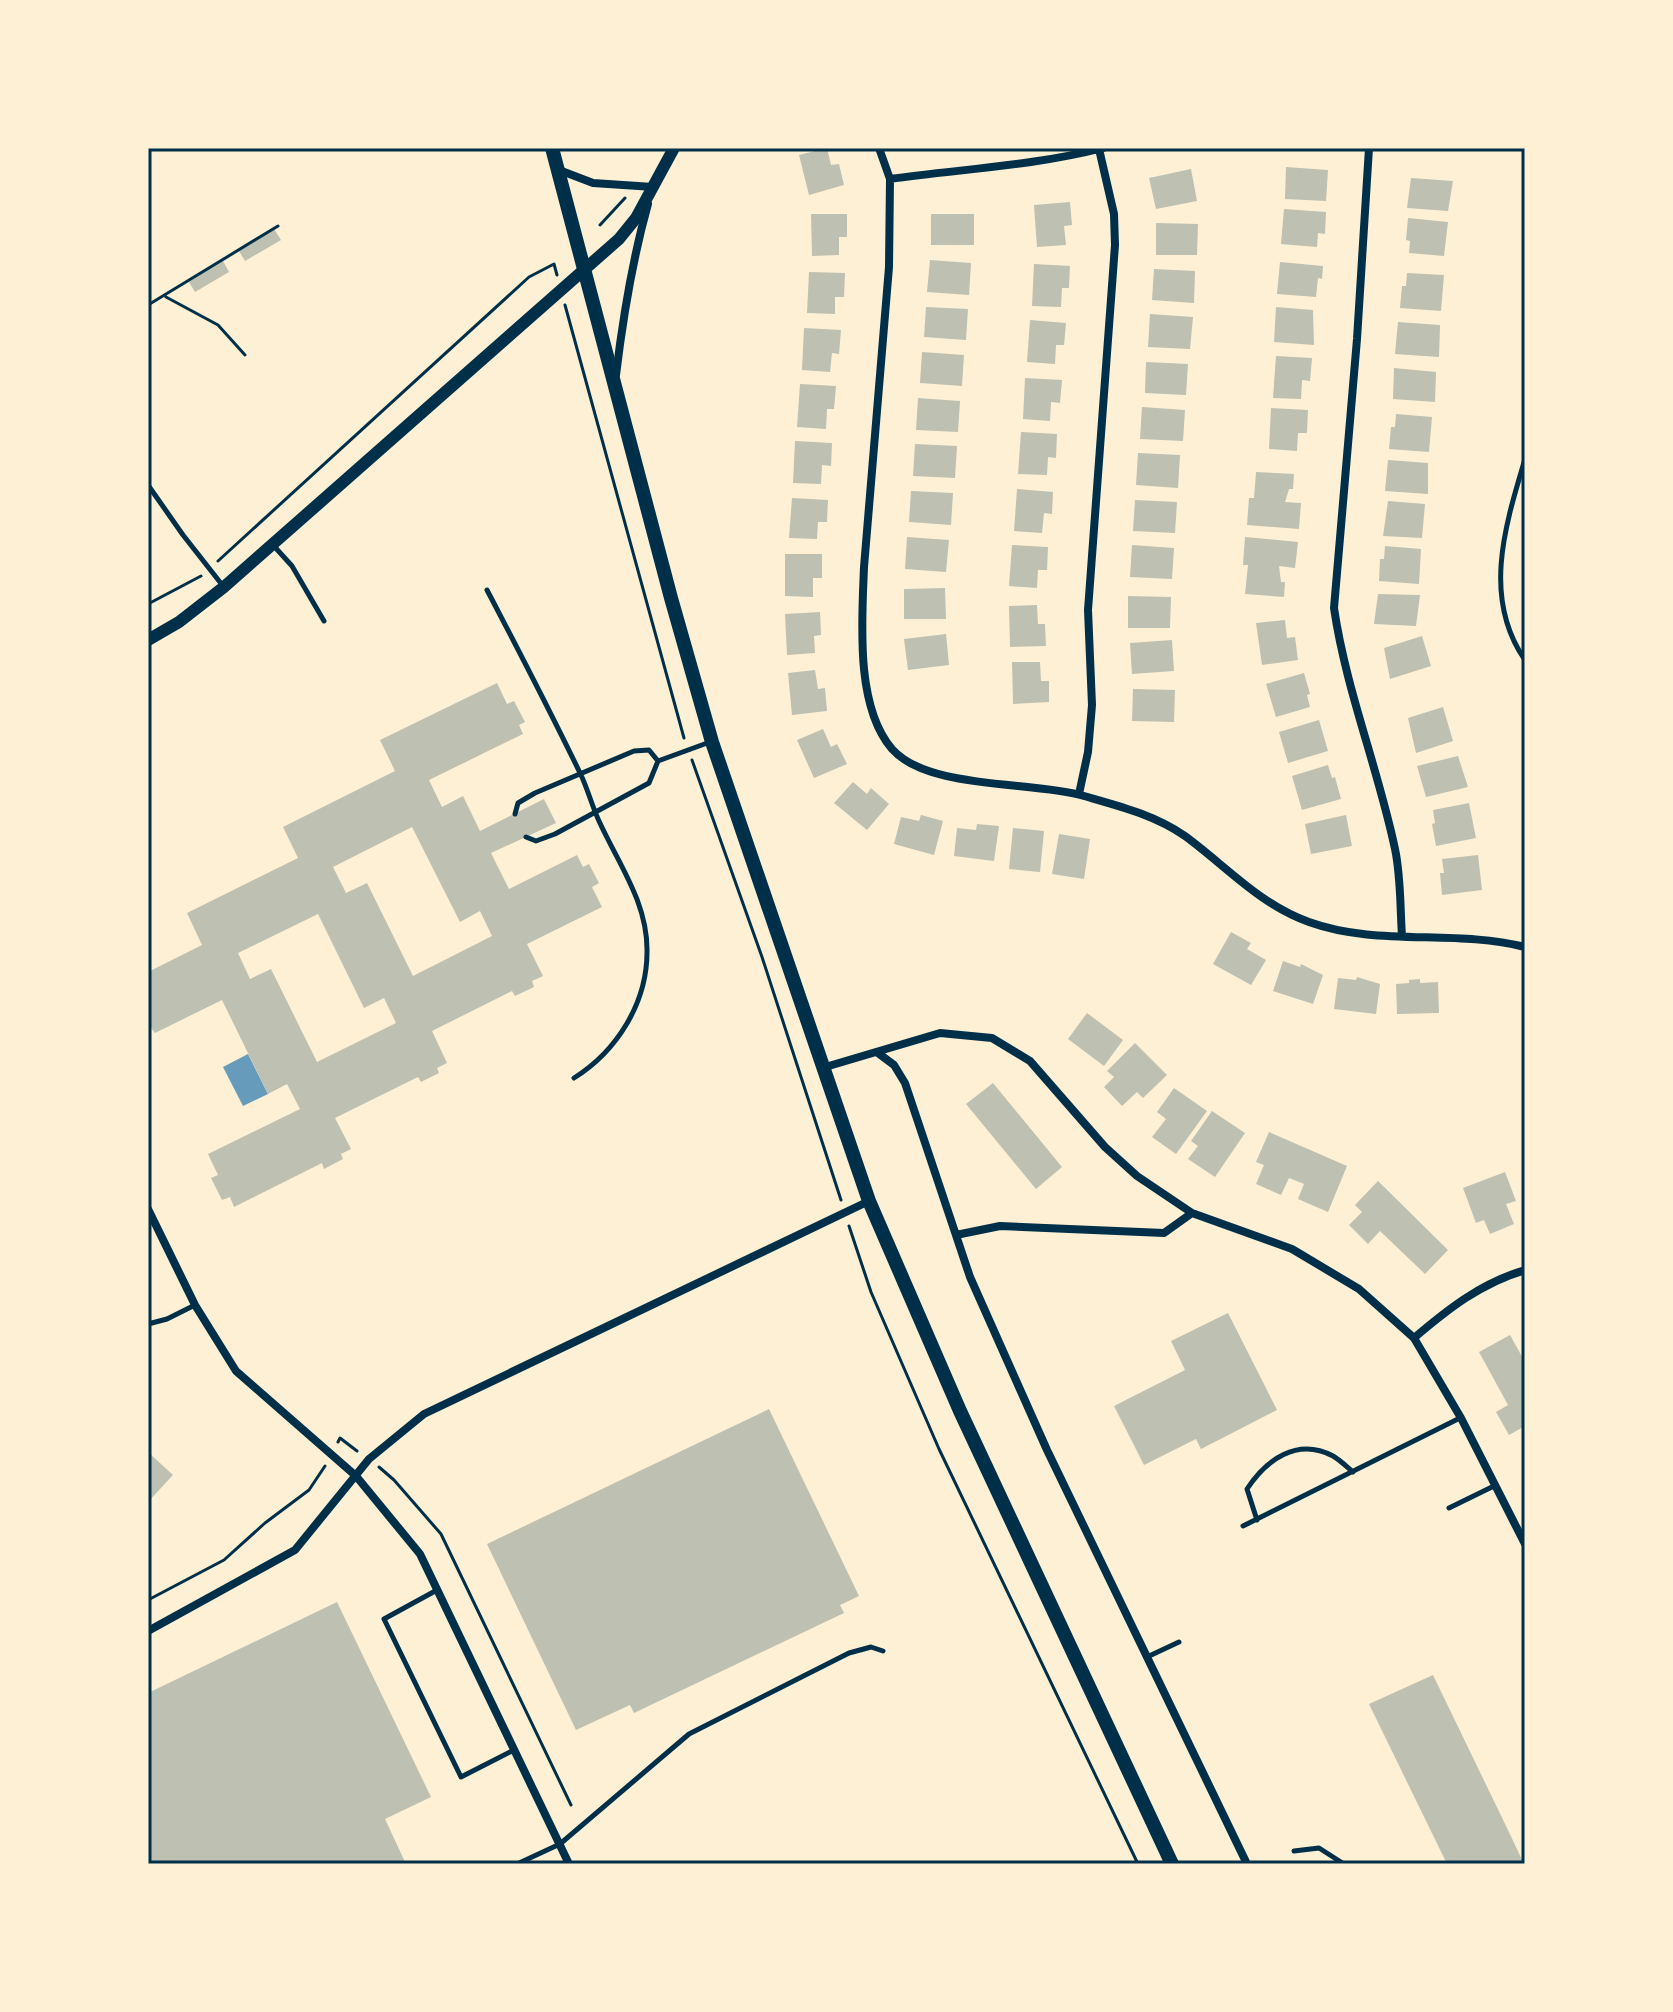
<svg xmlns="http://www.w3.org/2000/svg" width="1673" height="2012" font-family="Inter,sans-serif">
<rect width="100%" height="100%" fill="#fdf0d5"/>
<path fill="#669bbc" d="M248,1054L268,1094L243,1106L223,1067Z"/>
<path fill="#bec0b2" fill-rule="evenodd" d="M827,148L831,165L839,164L844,185L809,195L799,155Z
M1286,167L1328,170L1326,201L1285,199Z
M1191,169L1197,201L1156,209L1149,178Z
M1411,178L1453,181L1448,211L1407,208Z
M1070,202L1072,225L1064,226L1066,245L1037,247L1034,205Z
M1284,209L1326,212L1325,234L1318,233L1317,247L1281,244Z
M811,214H847V237H839V255L812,256Z
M931,214H974V245H931Z
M1408,218L1448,222L1444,256L1409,253L1410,241L1406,240Z
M1156,223L1198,224L1197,255H1156Z
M274,229L281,240L245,261L239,251Z
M930,260L971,263L969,295L927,292Z
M223,261L229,272L195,292L189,282Z
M1280,262L1323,266L1322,279L1318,278L1316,297L1277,294Z
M1034,264L1070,266L1069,288H1062L1061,307L1032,306Z
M1154,269L1195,271L1194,303L1152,300Z
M809,272L845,273L844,297H835V314L807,313Z
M1407,273L1444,275L1441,311L1400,308L1402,286H1406Z
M926,307L968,309L966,340L924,337Z
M1276,307L1313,310L1314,345L1274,342Z
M1150,314L1193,317L1190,349L1148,347Z
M1030,320L1066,323L1064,345H1056L1055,364L1027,362Z
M1398,322L1440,325L1439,357L1395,354Z
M804,328L841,330L839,354L832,353L830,372L802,370Z
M922,352L964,355L962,386L920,383Z
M1276,356L1312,358L1310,381L1302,380L1301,399L1273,398Z
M1146,362L1188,364L1186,395L1145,393Z
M1394,368L1436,372L1435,402L1393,399Z
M1025,378L1062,380L1060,403L1051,402L1050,421L1023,419Z
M800,384L836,386L834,409H827L826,429L797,427Z
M918,398L960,401L958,432L916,430Z
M1142,407L1185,410L1183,441L1140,439Z
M1271,408L1308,410L1307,433H1298L1297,451L1269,449Z
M1396,414L1432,417L1429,452L1389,449L1391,427H1395Z
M1021,432L1057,434L1056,458L1048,457L1047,475L1018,474Z
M795,441L832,443L831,466L822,465L821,484L793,483Z
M915,444L957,446L955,478L913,476Z
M1138,453L1180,455L1178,488L1136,485Z
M1388,460L1428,463V494L1385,491Z
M1256,472L1294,474L1293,489H1289L1285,502L1301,503L1299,529L1247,525L1249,498H1254Z
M1017,489L1053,492L1052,514L1044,513L1042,533L1014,531Z
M911,491L953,493L951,525L909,522Z
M792,498L828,500L827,522H818L817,539L789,538Z
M1135,500L1177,502L1175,533L1133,531Z
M1388,501L1425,504L1422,538L1383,536Z
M907,537L949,540L946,572L905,569Z
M1245,537L1298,542L1295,568L1279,566L1281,582H1285L1284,597L1245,594L1248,565H1243Z
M1012,545L1048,547L1047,570H1038L1037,588L1009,586Z
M1132,545L1174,548L1172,579L1130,577Z
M1385,546L1421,549L1419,584L1379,581L1380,559H1384Z
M785,554H822V578H813V597L785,596Z
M945,588L946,619H904V589Z
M1378,594L1420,595L1416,626L1374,624Z
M1128,596L1171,597L1170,628H1128Z
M1037,605L1038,624H1045L1046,646L1010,647L1009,606Z
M820,612L821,635L814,636L815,653L787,655L785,614Z
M1285,620L1287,638L1295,637L1298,660L1262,665L1256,623Z
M946,634L949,665L908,670L904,639Z
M1422,636L1431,666L1390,679L1384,648Z
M1172,640L1174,671L1132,674L1130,643Z
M1012,662H1040L1041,681H1049V702L1013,704Z
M815,670L818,689L825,688L827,711L792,715L788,673Z
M1304,673L1310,694L1307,695L1310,707L1276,717L1266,684Z
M497,683L507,704L514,701L525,722L519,725L523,734L429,780L442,807L463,796L480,831L544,799L556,823L491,853L509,889L577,855L583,867L589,864L599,883L592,887L602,907L527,944L543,976L532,981L534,987L515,996L512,991L432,1031L447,1063L437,1068L439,1073L421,1082L418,1077L335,1118L351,1149L341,1154L343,1159L324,1169L322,1163L234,1207L230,1197L222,1200L211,1178L218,1175L208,1154L300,1109L287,1084L268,1094L222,1000L155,1033L148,1024V972L202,945L187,913L298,858L283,827L395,771L380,740ZM412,827L460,922L480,911L492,936L413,976L367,883L346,893L333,867ZM318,914L364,1008L384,998L396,1023L317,1062L271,969L250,979L238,953Z
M1133,689L1175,690L1174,722L1132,721Z
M1443,707L1453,741L1416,753L1408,718Z
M1319,720L1328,751L1288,763L1279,732Z
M823,729L831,747L837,744L847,764L814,778L797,740Z
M1458,756L1468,787L1426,797L1417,766Z
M1328,765L1332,778L1335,777L1341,799L1302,810L1292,776Z
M853,782L867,794L871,788L889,804L867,830L834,803Z
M1469,803L1476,838L1436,846L1432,824L1435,823L1433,810Z
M921,815L943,821L934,855L894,844L901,817L919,821Z
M1346,815L1352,846L1311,854L1305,824Z
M977,824L999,826L994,861L954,856L957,828L976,830Z
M1013,828L1044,831L1040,872L1009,869Z
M1059,834L1090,839L1084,879L1052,874Z
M1478,855L1482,890L1442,895L1440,873H1444L1442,859Z
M1231,932L1251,943L1247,949L1266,960L1251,985L1213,964Z
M1283,961L1300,967L1301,964L1323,975L1313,1004L1273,991Z
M1357,977L1380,984L1376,1014L1334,1009L1338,978L1356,980Z
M1420,979V983L1438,982L1439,1013L1397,1014L1396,984L1409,983V980Z
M1087,1013L1123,1040L1104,1066L1068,1039Z
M1135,1043L1167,1075L1143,1098L1137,1092L1122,1106L1104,1087L1114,1077L1107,1071Z
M993,1083L1062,1167L1036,1189L966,1104Z
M1174,1088L1207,1111L1176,1154L1152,1137L1166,1119L1157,1112Z
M1212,1111L1245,1133L1215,1177L1188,1159L1198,1146L1191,1141Z
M1269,1132L1347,1166L1328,1212L1298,1199L1304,1184L1289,1178L1281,1195L1256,1184L1264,1165L1256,1162Z
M1505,1172L1516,1201L1506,1204L1514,1224L1490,1234L1484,1220L1476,1223L1463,1188Z
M1378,1181L1448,1250L1425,1274L1380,1231L1368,1244L1349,1225L1362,1212L1355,1205Z
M1228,1313L1277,1410L1201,1449L1196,1439L1144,1465L1114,1406L1185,1370L1171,1341Z
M1510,1335L1525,1362V1426L1509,1435L1496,1412L1508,1405L1479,1352Z
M769,1409L859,1596L840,1605L844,1613L634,1713L630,1705L576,1730L487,1544Z
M148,1452L173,1475L148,1502Z
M337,1602L431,1797L385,1819L406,1864H148V1693Z
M1433,1675L1507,1828L1524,1864H1447L1369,1704Z"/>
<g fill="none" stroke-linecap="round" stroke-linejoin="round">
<path stroke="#003049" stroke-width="3" d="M600,225L625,198
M166,297L218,325L245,355
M148,305L278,226
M565,305L684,738
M218,561L529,277L554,264L557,275
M148,604L201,576
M692,760L762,957L841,1200
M849,1226L871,1292L939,1449L1138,1864
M338,1442L340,1438L357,1451
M379,1467L394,1480L441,1534L571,1805
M148,1600L224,1560L265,1523L309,1490L325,1466"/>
<path stroke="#003049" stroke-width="5" d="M1525,459C1505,526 1482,598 1525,660
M148,485L183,535L223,586
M273,545L292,566L324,621
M487,590C519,651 551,713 581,775C588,790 592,806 599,821C618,863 648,903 647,952C647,1003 617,1051 574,1078
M515,814L518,803L535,793L634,751L649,750L658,761L710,742
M526,837L536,841L555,834L649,783L658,761
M148,1324L167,1319L195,1305
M1449,1508L1494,1486
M1257,1520L1247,1489C1266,1460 1297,1437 1333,1456C1340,1460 1347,1467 1353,1472
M1243,1526L1460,1418
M437,1590L384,1619L461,1777L514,1750
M1147,1657L1179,1642
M1294,1851L1319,1848L1344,1864
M517,1864L560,1844L689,1734L849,1653L871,1647L883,1651"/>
<path stroke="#003049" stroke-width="8" d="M879,148L890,179L889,267L864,567C862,621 855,706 892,749C928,790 1033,781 1084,796C1119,806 1155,815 1185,836C1226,866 1259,904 1309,922C1378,947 1454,929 1525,947
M1369,148L1357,339L1334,608C1346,690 1378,768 1395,849C1401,877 1400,907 1402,936
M559,170L593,183L653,187
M890,179C961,169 1033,166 1103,148
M616,375C623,317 632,261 648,204
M1079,794L1088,752L1092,705L1088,610L1115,245L1114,214L1099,149
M878,1053L894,1065L905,1083L970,1277L1047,1450L1247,1864
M822,1068L940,1033L992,1038L1030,1061L1105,1147L1137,1176L1192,1213L1292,1249L1359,1289L1414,1338L1461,1418L1525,1544
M148,1209L195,1305L236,1371L356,1476L420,1554L569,1864
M956,1235L1000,1226L1164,1233L1192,1213
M1414,1338C1448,1309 1481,1283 1525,1270
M148,1631L295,1550L369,1459L424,1414L869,1201"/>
<path stroke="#003049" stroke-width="12" d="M148,640L179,622L224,587L619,239L636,218L674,148"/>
<path stroke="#003049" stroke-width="14" d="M552,148L671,598L712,742L869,1201L960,1411L1172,1864"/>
</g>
<rect width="1673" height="2012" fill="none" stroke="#fdf0d5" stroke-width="300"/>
<rect x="150" y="150" width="1373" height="1712" fill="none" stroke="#003049" stroke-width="3"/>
</svg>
